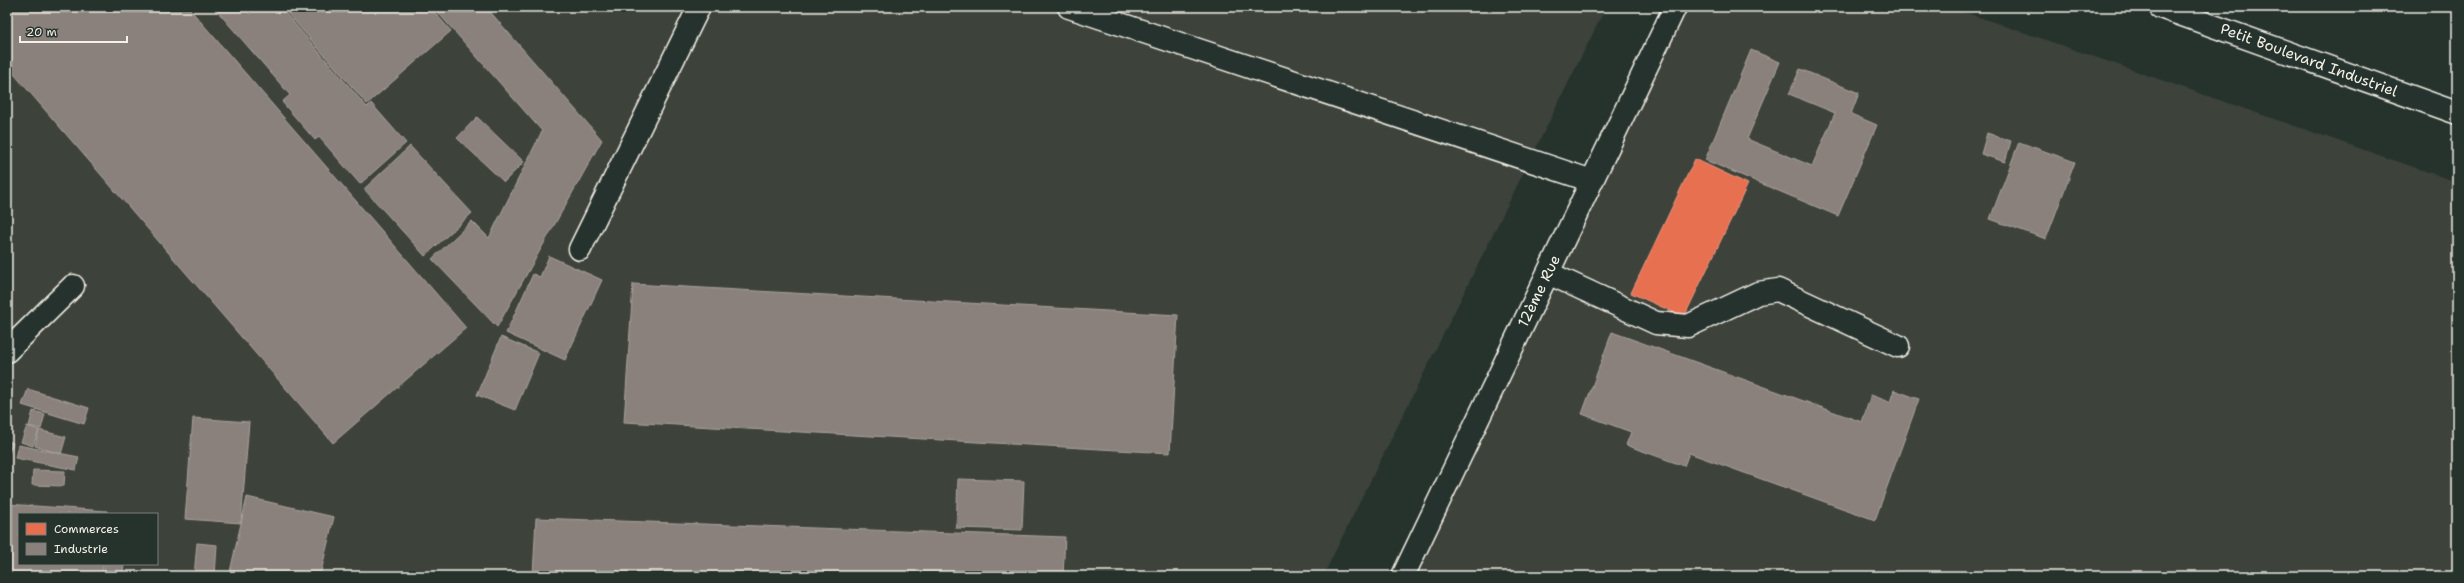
<svg xmlns="http://www.w3.org/2000/svg" width="2464" height="583" font-family="'Shantell Sans',sans-serif">
<rect width="100%" height="100%" fill="#26332d"/>
<filter id="ink" filterUnits="userSpaceOnUse"><feTurbulence type="fractalNoise" baseFrequency=".025" numOctaves="2"/><feDisplacementMap in="SourceGraphic" scale="8" xChannelSelector="R" yChannelSelector="G"/><feConvolveMatrix kernelMatrix="1 2 1 2 8 2 1 2 1" color-interpolation-filters="sRGB"/></filter>
<g filter="url(#ink)">
<path fill="#3d423b" fill-rule="evenodd" d="M7,7H1606L1323,576H7ZM19,514H157V564H19Z
M1684,7H1950L2457,182V576H1410Z"/>
<path fill="#e76f51" stroke="#eb967e" d="M1695,159L1748,184L1684,317L1631,293Z"/>
<path fill="#8a817c" stroke="#aaa39c" d="M7,7H188L466,328L333,443L7,66Z
M224,7H244L250,14L258,7H280L367,107L371,103L406,143L360,184L319,137L315,140L282,102L290,95L218,12Z
M282,7H430L451,31L367,104Z
M433,7H486L602,140L497,327L432,259L472,221L489,238L542,131Z
M1751,50L1780,62L1747,139L1812,166L1835,113L1789,94L1800,69L1859,93L1851,114L1877,125L1838,216L1705,160Z
M477,117L524,162L504,182L457,138Z
M1987,133L2011,141L2005,162L1981,154Z
M2019,142L2075,162L2046,239L1990,219Z
M410,146L472,213L425,256L364,189Z
M549,256L602,280L565,360L506,333L533,274L540,277Z
M633,284L1178,315L1170,453L624,422Z
M1612,332L1862,422L1871,395L1890,402L1894,390L1919,399L1875,520L1689,453L1684,466L1626,445L1631,432L1582,414Z
M501,337L539,353L515,410L477,395Z
M28,389L89,408L84,424L22,405Z
M33,411L45,414L41,429L29,426Z
M193,418L249,422L241,523L185,519Z
M27,426L39,430L33,446L21,442Z
M39,430L66,437L61,454L35,446Z
M7,440L13,443L7,458Z
M18,445L79,457L76,470L15,458Z
M33,470L65,471L64,486L32,485Z
M958,479L1024,481L1022,530L956,528Z
M247,497L334,517L320,576H229Z
M7,504L107,511V514H19V564H103L102,576L7,575Z
M536,518L1065,537L1063,576H533Z
M197,543L217,545L215,576H194Z
M104,564H124L123,576H104Z"/>
<g fill="none" stroke-linecap="round" stroke-linejoin="round">
<defs>
<path id="minor" d="M1069,7L1592,181
M2160,7L2457,113
M580,249L699,7
M1548,273L1656,323L1688,326L1758,293L1778,290L1898,346
M7,351L73,286
M1403,576L1675,7"/>
</defs>
<use href="#minor" stroke="#f4f1e8" stroke-width="25"/>
<use href="#minor" stroke="#26332d" stroke-width="22"/>
</g>
</g>
<g text-anchor="middle" dominant-baseline="central" stroke-width="4" stroke-linejoin="round" paint-order="stroke">
<g font-size="15" fill="#f4f1e8" stroke="#26332d">
<text transform="translate(2309 60) rotate(20)">Petit Boulevard Industriel</text>
<text transform="translate(1539 291) rotate(-64)">12ème Rue</text>
</g>
</g>
<rect width="2464" height="583" fill="none" stroke="#26332d" stroke-width="24"/>
<rect x="12" y="12" width="2440" height="559" fill="none" stroke="#f4f1e8" stroke-width="1.5" filter="url(#ink)"/>
<rect x="18" y="513" width="140" height="52" fill="#26332d" stroke="#787f78"/>
<rect x="26" y="523" width="20" height="12" fill="#e76f51" stroke="#787f78"/>
<text x="54" y="533" font-size="12" fill="#f4f1e8">Commerces</text>
<rect x="26" y="543" width="20" height="12" fill="#8a817c" stroke="#787f78"/>
<text x="54" y="553" font-size="12" fill="#f4f1e8">Industrie</text>
<path d="M20 36v6h107v-6" fill="none" stroke="#f4f1e8" stroke-width="2"/>
<text x="26" y="36" font-size="12" fill="#f4f1e8" stroke="#26332d" stroke-width="3" paint-order="stroke">20 m</text>
</svg>
